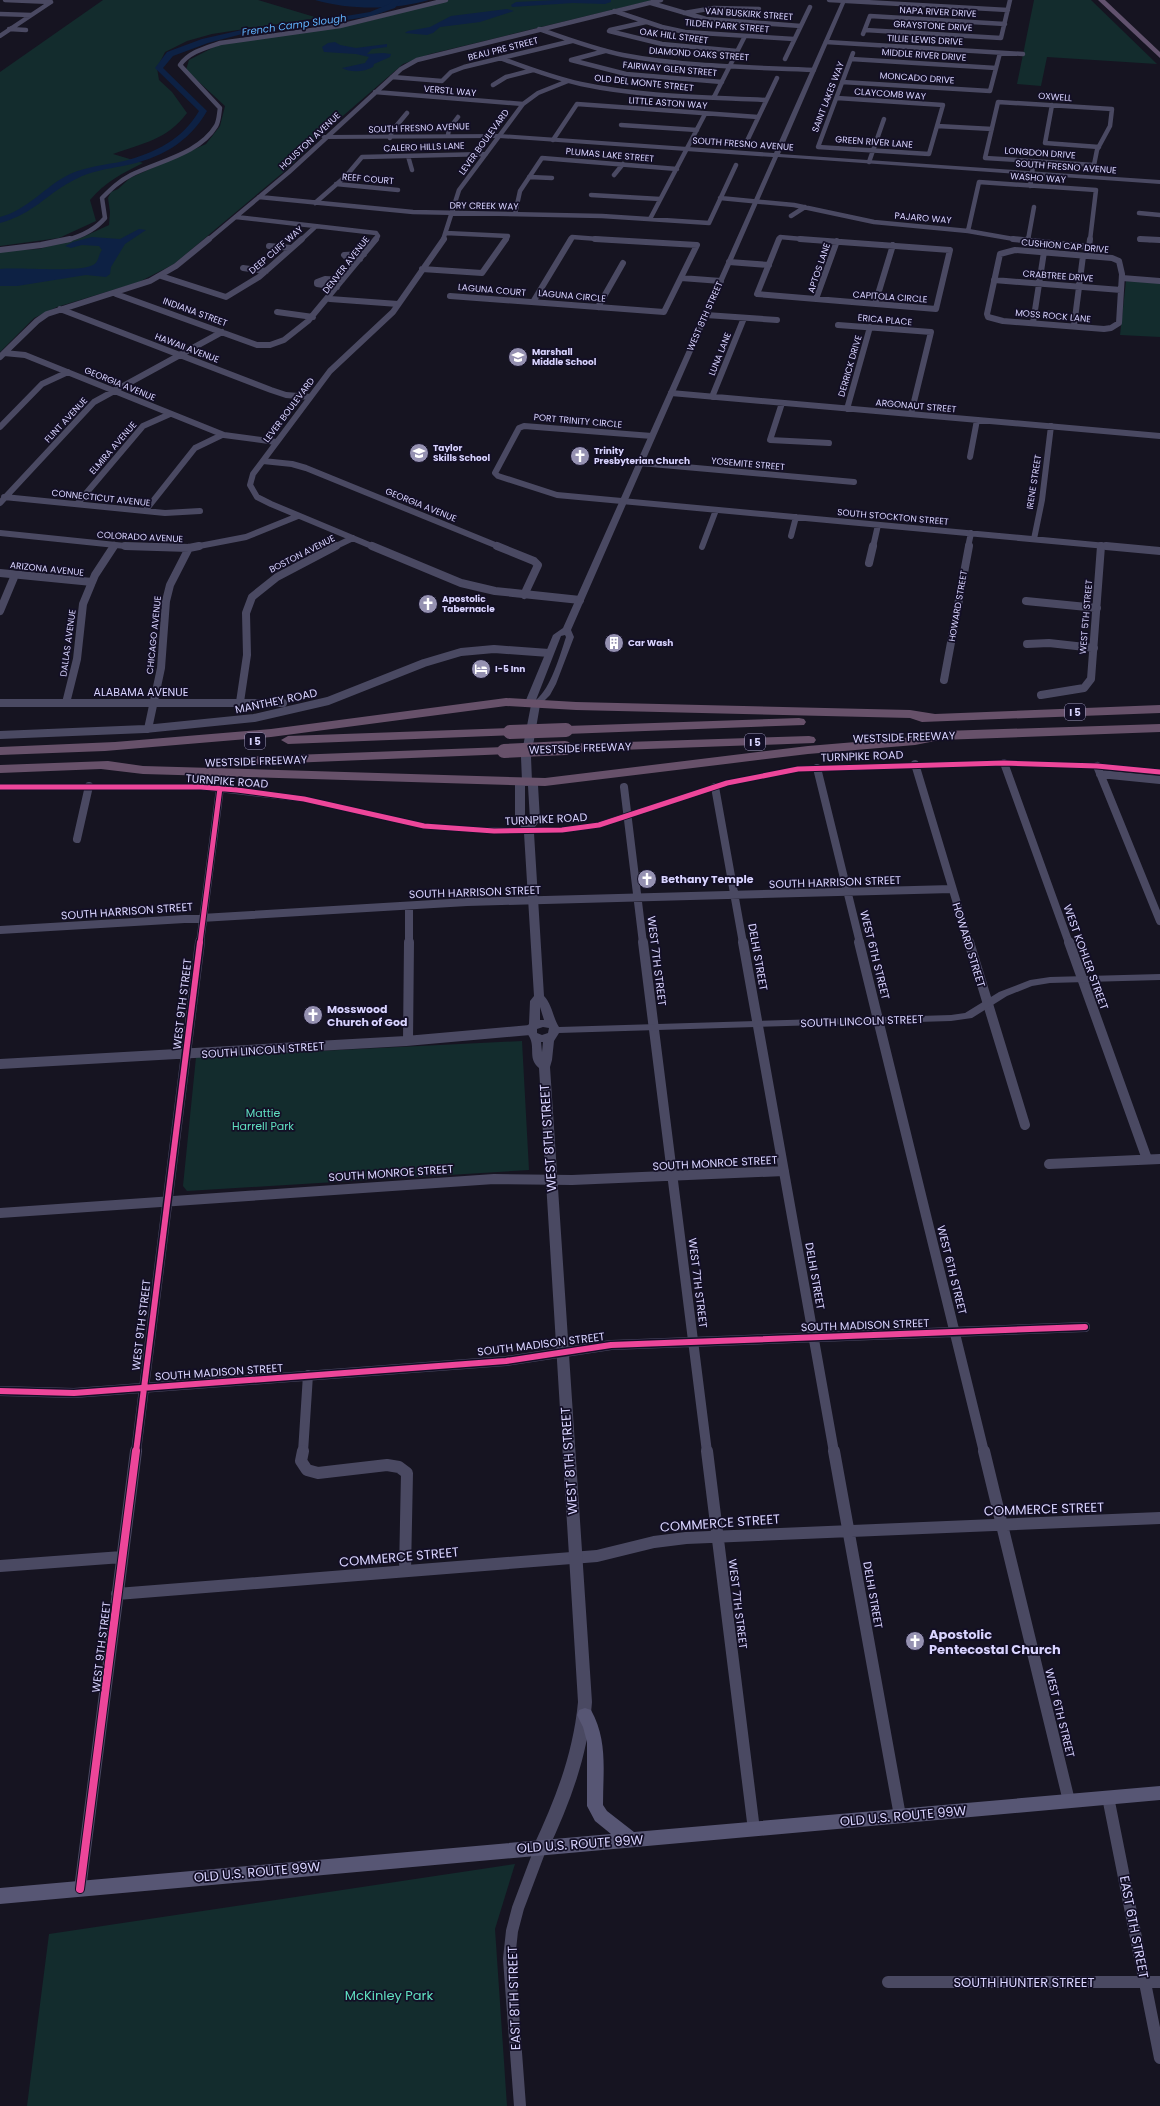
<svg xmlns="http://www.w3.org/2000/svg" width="1160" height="2106" font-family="Poppins,sans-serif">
<rect width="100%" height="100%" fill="#161421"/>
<path fill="#132c2d" d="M103,0H258L318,18L212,34L187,41L165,52L157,68L159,80L172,92L187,113C167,140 143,143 113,154L143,163C123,173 105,182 90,200L96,221L59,238L0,246V72Z
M449,0H653L430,54L403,64L337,121L286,170L174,264L139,282L57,307L34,318L0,352V251L39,249L83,237L109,225L110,212L108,198L111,192L118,189L130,178L206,144L220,126L225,106L186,70L189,60L218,45L365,22Z
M1034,0H1091L1157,64L1047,57L1041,86L1017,84Z
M1126,281L1160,283V337L1120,335Z
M522,1041L529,1170L187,1191L183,1186L196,1057Z
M515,1864L495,1929L507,2106H27L49,1934Z"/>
<path fill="#0d2144" d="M315,0H429C395,10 349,10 315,0Z
M556,0H611V2L605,4L573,3L512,7L511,5L516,2Z
M507,9L514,11L480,22L440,27L433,33L427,35L405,33L408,31L430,27L451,16Z
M335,42L340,45L356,48L387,44V47L372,49L367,54L383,53L391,54L390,57L374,64L373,67C364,72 351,73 342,68L365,63L369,57L356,54L324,52L322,47L328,43Z
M139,229L146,230L125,244L111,267L110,274L106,277L86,275L17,286H0V269C21,267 76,273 93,265C99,262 98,255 102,250L99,246L82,245L71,248L65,246L73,242L92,237L120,239Z"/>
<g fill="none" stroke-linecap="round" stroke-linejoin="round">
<path fill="#0d2144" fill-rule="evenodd" d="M393,0H401L395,8L372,16L310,26L246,33L208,43L173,56L163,68L207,111C189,143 159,159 123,166C107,169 91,171 76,179C47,193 34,214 0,223V217C28,210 45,186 70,174C88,166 106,165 124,161C155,153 183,139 199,111L155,68L167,52L202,39L246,29L310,22L370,12L389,4Z"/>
<path stroke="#4a4962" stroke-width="4.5" d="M5,0L51,2
M829,0L1008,10
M651,3L706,19L801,26
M614,11L662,27L685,32L794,39
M684,13L714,8L759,9
M0,14L31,15
M9,29L26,30
M539,29C567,39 594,49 623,55C686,67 750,67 814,70
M610,30L646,22
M865,30L1001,38L1010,0
M609,31L662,44L737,51
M863,34L870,16L1005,24
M0,36L51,2
M826,42L1023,54
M500,58C527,68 553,78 581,84C642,97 704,97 766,100
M785,59L810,7
M851,59L996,68
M571,60L626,74L722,82
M571,60L605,51
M392,77L442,81L451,72L464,67L572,41
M842,82L990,91L1000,53
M493,85L506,77L533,70
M375,92L523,104
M714,97L745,36
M837,98L943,105L929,154L818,147L853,53
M998,102L1112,109L1110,126L1097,150L1094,165L985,158Z
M1052,105L1045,143L1099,147
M621,125L697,130
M937,126L992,129
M448,135L449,129L458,117
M390,138L392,131L407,113
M553,140L577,104L758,117
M747,141L777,78
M408,156L412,170
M869,162L884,119
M614,175L623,164
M529,177L552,178
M336,184L398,190
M1030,186L1034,161
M591,195L660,199
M259,197L413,212L602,216L709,223L736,165
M720,198L794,205L874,222L968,231
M315,203L346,176L362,157L486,154
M1139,213L1160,215
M515,214L520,191L542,158L677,169
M791,216L805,207
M236,217L376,233L378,236L376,240
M650,219L705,114
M968,231L1019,240
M968,231L979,182L1096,190L1090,240
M446,233L508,236L506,240
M1140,239L1150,240
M67,240C82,236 95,230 105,218L102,198C111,189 119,181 131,175C159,161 199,154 216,126C219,121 219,114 220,108L180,65C189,52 205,48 220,43L340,26L446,0
M208,240L289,172L401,69L417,60L661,0
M301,240L315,227
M443,240L459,190L523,104L538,93L568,81
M570,240L572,237L611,240
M779,240L780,237L813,240
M1028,240L1034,207"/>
<path stroke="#4a4962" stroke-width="6" d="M779,239L757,294L936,309L950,250L800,239
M1013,239L1089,247L1090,239
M1140,239L1160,240
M1028,241V239
M269,246L291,248
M0,250L41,245L70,239
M1015,250L1112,258L1119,261L1122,274L1119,323L1111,328L1104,329L1003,321L988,317L987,314L1000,254Z
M360,259L347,258L344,255L364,254
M729,262L769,265
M243,268L266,271
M422,269L482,273L506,239
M161,276L226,297L259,277L302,239
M681,278L721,281
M1122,278L1160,281
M994,280L1121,290
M337,287L317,284V282L325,279L342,280
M116,294L257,345H270L284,340L308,321L376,239
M450,296L664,312L697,245L595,239
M330,299L398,304
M816,299L837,241
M533,302L571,239
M875,304L893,245
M598,307L623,263
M60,309L271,390L286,395L310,397
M277,312L313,317
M706,315L777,320
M1033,323L1044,252
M838,325L931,332L911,414
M1074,326L1083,256
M4,353L25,355L224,435L276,442
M0,357L37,321L47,314L150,281L176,266L209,239
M671,393L1160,436
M712,397L744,318
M782,403L770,440L829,443
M847,409L870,327
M0,427L42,384L68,372
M652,436L524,426L519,428L495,473L498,476L557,495L1117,547
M970,457L977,420
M263,461L292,464L306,468L500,547
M640,463L854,482
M4,497L165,513L200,511
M0,503L94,402L222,332
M77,504L143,426L170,414
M145,511L195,448L222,435
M0,533L135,547
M791,536L796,517
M1034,539L1042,500L1051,426
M114,547L115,545
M194,547L246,537L298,516
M334,547L353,538
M374,547L271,504L257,497L250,485L253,474L330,371L393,312L444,239
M702,547L716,510
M873,547L878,525
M968,547L971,533"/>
<path stroke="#4a4962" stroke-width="8" d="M125,546L189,548L199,546
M372,546L461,583L495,591L580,600
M497,546L534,561L538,565L524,595
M1106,546L1160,551
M869,563L873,546
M0,573L92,582
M1026,601L1097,608
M0,611L15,575
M1027,644L1049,643L1094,648
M944,680L969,546
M1041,695L1084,688L1091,679L1101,546
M240,702L247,655L246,613L252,597L277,577L336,546
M0,703H283
M66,703L77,659L83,604L95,575L114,546
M148,729L161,668L166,601L170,585L189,548
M0,735L145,729L254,718L328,701L424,663L461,652L494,649L549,653
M1004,763L1069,943
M915,764L969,943
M1097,766L1160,921
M817,768L860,943
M1100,774L1160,780
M624,787L643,943
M715,787L743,943
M77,839L89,786
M0,930L467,902L952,889
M200,943L220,788
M409,943V906"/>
<path stroke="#4a4962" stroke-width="10" d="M643,942L707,1452
M743,942L834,1452
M859,942L984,1452
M969,942L1025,1125
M1069,942L1147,1159
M408,1041L409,942
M0,1064L406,1041L530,1030
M1049,1164L1160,1159
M0,1213L494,1179L572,1180L784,1171
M0,1391L74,1393L506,1361L611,1345L1085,1327
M136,1452L200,942
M303,1452L308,1375"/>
<path stroke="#4a4962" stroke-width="12" d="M303,1451L301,1461L307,1470L318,1473L387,1465L399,1467L407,1473L405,1571
M707,1451L754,1830
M834,1451L900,1816
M984,1451L1069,1801
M0,1566L122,1557
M117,1594L597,1556L654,1542L686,1538L1160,1518
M1108,1797L1160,2058
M80,1889L136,1451
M888,1982H1160
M520,2106L509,1959L512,1931L518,1908L541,1847"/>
<path fill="#4a4962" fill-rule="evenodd" d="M842,0L846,1L780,154L1160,180V184L778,157L571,630L574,637L556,684L550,695L540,705L531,757L532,781L538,785L540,820L535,827H562L598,822L724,781L798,766L1004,760L1097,763L1160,769V775L1097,769L1004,766L798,772L729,785L599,828L562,833H534L544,996C552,1004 553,1018 559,1027L951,1015L965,1013L999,992L1030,980L1050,977L1160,974V980L1050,983L1032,986L1007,996L972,1018L951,1021L559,1033L554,1041L552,1060L550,1067L592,1702C588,1756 570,1803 547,1852L541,1854L535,1852L533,1847C555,1800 573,1755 578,1702L539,1068C528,1059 535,1049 530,1038C528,1034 526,1032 526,1027L529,1024L530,1001L534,996L524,833L494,834L424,829L304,802L201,790H0V784H201L237,787L304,796L424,823L450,826L522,828L515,820V785L522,781L521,757L531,705L526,700L553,635L563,628L773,157L499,138L324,139L321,137L324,135L499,134L774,153ZM565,635L566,637C560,655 551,688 536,700L561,636ZM525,786H528L530,820L528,823L525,819ZM540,1007L544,1020H540ZM543,1027L549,1028L548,1033L542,1035L537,1033V1029ZM541,1042H543L542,1052Z"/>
<path fill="#575674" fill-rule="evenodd" d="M585,1708L591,1710C608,1741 603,1770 603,1805L607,1811L634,1832L1160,1786V1800L0,1904V1888L611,1834L595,1821L587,1806V1742L583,1727L577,1715L579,1710Z"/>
<path fill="#62526e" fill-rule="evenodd" d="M1098,0H1105L1160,52V58Z"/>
<path fill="#67516a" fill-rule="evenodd" d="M506,698L576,702L910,710L935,714L1160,705V713L922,722L910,718L576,710L506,706L271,737L105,751L0,755V747L115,742L271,729Z
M799,718L804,719L806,722L804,725L566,734L559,730L566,726Z
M1160,724V732L940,740L915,745L808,754L545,786L143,774L101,769L0,773V765L108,761L143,766L545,778L808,746L915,737L944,731Z
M510,728L517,732L515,735L288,744L281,740L288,736Z
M809,736L814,737L816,740L814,743L565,752L558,748L565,744Z
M504,747L511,751L509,754L241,765L234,761L241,757Z"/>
<path stroke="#67516a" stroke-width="14" d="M510,732L566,730
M504,751L565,748"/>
<defs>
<path id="cycleway-far2" d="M0,787H201L237,790L304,799L424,826L494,831L562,830L599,825L727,783L798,769L1004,763L1097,766L1160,772
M200,943L220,788"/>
<path id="cycleway-far1" d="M0,1391L74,1393L506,1361L611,1345L1085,1327
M136,1452L200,942"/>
<path id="cycleway" d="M80,1889L136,1451"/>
</defs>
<use href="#cycleway-far2" stroke="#130f26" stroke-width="7"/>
<use href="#cycleway-far1" stroke="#130f26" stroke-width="9"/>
<use href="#cycleway" stroke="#130f26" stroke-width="10"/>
<use href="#cycleway-far2" stroke="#ed469a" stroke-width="5"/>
<use href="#cycleway-far1" stroke="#ed469a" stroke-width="6"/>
<use href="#cycleway" stroke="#ed469a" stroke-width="8"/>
</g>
<defs>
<symbol id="school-disc" viewBox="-11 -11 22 22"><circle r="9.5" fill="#9591b1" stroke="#130f26"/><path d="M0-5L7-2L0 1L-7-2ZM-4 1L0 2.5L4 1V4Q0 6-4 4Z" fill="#fff"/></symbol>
<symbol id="church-disc" viewBox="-11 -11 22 22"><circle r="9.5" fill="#9591b1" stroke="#130f26"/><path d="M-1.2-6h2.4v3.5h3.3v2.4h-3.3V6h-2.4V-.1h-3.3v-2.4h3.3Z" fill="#fff"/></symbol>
<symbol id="building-disc" viewBox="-11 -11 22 22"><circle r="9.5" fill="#9591b1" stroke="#130f26"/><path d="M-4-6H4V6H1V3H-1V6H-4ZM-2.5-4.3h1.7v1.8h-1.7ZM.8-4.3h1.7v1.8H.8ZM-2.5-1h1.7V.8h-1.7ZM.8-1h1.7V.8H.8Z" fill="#fff"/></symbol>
<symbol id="hotel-disc" viewBox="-11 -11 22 22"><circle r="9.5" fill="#9591b1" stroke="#130f26"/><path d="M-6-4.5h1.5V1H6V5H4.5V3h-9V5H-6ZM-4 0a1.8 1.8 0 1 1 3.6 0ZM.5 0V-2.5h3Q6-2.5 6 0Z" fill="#fff"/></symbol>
</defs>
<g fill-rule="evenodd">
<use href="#school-disc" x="507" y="346" width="22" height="22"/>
<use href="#school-disc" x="408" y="442" width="22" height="22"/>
<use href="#church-disc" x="569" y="445" width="22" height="22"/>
<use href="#church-disc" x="417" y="593" width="22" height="22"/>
<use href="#building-disc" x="603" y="632" width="22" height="22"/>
<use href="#hotel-disc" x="470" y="658" width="22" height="22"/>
<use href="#church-disc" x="636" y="868" width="22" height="22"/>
<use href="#church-disc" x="302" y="1004" width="22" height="22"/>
<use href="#church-disc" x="904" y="1630" width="22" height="22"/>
</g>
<g text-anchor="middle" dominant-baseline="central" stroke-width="3.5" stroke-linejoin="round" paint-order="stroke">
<g font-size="9" fill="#d9d4ff" stroke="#130f26">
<text transform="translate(938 12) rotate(3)">NAPA RIVER DRIVE</text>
<text transform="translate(749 14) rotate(4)">VAN BUSKIRK STREET</text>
<text transform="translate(727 26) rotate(5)">TILDEN PARK STREET</text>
<text transform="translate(933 26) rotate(3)">GRAYSTONE DRIVE</text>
<text transform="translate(674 36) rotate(8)">OAK HILL STREET</text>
<text transform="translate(925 40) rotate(3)">TILLIE LEWIS DRIVE</text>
<text transform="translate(503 49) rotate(-14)">BEAU PRE STREET</text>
<text transform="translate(699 54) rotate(4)">DIAMOND OAKS STREET</text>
<text transform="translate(924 55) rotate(4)">MIDDLE RIVER DRIVE</text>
<text transform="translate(670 69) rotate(5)">FAIRWAY GLEN STREET</text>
<text transform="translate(917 78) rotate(4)">MONCADO DRIVE</text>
<text transform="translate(644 83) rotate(6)">OLD DEL MONTE STREET</text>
<text transform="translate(450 91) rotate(5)">VERSTL WAY</text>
<text transform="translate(890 94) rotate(4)">CLAYCOMB WAY</text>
<text transform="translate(828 97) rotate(-69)">SAINT LAKES WAY</text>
<text transform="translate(1055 97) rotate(4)">OXWELL</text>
<text transform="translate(668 103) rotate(4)">LITTLE ASTON WAY</text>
<text transform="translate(419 128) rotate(-2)">SOUTH FRESNO AVENUE</text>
<text transform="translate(310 141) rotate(-43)">HOUSTON AVENUE</text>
<text transform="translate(484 142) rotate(-54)">LEVER BOULEVARD</text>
<text transform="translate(874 142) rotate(4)">GREEN RIVER LANE</text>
<text transform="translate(743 144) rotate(4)">SOUTH FRESNO AVENUE</text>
<text transform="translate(424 147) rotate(-2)">CALERO HILLS LANE</text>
<text transform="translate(1040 153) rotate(4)">LONGDON DRIVE</text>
<text transform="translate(610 155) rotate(5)">PLUMAS LAKE STREET</text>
<text transform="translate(1066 167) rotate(4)">SOUTH FRESNO AVENUE</text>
<text transform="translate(1038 178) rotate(4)">WASHO WAY</text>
<text transform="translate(368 179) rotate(5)">REEF COURT</text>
<text transform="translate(484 206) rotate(1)">DRY CREEK WAY</text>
<text transform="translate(923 218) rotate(5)">PAJARO WAY</text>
<text transform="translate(1065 246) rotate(5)">CUSHION CAP DRIVE</text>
<text transform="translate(276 250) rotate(-41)">DEEP CLIFF WAY</text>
<text transform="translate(346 265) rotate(-52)">DENVER AVENUE</text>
<text transform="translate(819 268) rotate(-71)">APTOS LANE</text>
<text transform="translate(1058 276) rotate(4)">CRABTREE DRIVE</text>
<text transform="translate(492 290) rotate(5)">LAGUNA COURT</text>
<text transform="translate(572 296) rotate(5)">LAGUNA CIRCLE</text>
<text transform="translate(890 297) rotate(4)">CAPITOLA CIRCLE</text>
<text transform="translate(195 312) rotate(20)">INDIANA STREET</text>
<text transform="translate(705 316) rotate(-66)">WEST 8TH STREET</text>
<text transform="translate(1053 316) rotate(5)">MOSS ROCK LANE</text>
<text transform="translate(885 320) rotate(5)">ERICA PLACE</text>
<text transform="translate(187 348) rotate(21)">HAWAII AVENUE</text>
<text transform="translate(720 354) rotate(-68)">LUNA LANE</text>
<text transform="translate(850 366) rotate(-74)">DERRICK DRIVE</text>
<text transform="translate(120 384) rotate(22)">GEORGIA AVENUE</text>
<text transform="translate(916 406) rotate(5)">ARGONAUT STREET</text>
<text transform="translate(289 410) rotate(-53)">LEVER BOULEVARD</text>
<text transform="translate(66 420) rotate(-47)">FLINT AVENUE</text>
<text transform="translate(578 421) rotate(5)">PORT TRINITY CIRCLE</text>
<text transform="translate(113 448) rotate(-49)">ELMIRA AVENUE</text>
<text transform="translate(748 464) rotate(5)">YOSEMITE STREET</text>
<text transform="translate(1034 482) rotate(-81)">IRENE STREET</text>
<text transform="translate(101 498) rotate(6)">CONNECTICUT AVENUE</text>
<text transform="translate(421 505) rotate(22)">GEORGIA AVENUE</text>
<text transform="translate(893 517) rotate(5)">SOUTH STOCKTON STREET</text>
<text transform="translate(140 537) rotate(3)">COLORADO AVENUE</text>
<text transform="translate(302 554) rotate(-27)">BOSTON AVENUE</text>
<text transform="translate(47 569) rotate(6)">ARIZONA AVENUE</text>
<text transform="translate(958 606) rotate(-80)">HOWARD STREET</text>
<text transform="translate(1086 617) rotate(-85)">WEST 5TH STREET</text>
<text transform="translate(154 635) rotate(-84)">CHICAGO AVENUE</text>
<text transform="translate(68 643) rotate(-82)">DALLAS AVENUE</text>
</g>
<g font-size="9" font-weight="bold" fill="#d9d4ff" stroke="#130f26" text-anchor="start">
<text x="532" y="352">Marshall<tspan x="532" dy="10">Middle School</tspan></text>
<text x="433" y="448">Taylor<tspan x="433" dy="10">Skills School</tspan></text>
<text x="594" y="451">Trinity<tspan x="594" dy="10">Presbyterian Church</tspan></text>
<text x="442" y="599">Apostolic<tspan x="442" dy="10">Tabernacle</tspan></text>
<text x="628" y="643">Car Wash</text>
<text x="495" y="669">I-5 Inn</text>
</g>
<g font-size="10" font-style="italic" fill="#62b6ff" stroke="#130f26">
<text transform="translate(294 25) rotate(-8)">French Camp Slough</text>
</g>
<g fill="#130f26" stroke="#9e99be" stroke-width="1">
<rect x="1065" y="704" width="20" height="16" rx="3"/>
<rect x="245" y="733" width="20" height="16" rx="3"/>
<rect x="745" y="734" width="20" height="16" rx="3"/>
</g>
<g font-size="10" font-weight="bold" fill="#d9d4ff">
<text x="1075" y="712">I 5</text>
<text x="255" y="741">I 5</text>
<text x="755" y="742">I 5</text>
</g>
<g font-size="11" fill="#d9d4ff" stroke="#130f26">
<text x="141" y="692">ALABAMA AVENUE</text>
<text transform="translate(276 701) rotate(-12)">MANTHEY ROAD</text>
<text transform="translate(904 737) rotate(-2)">WESTSIDE FREEWAY</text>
<text transform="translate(580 748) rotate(-2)">WESTSIDE FREEWAY</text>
<text transform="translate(862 756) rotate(-2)">TURNPIKE ROAD</text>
<text transform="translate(256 761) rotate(-2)">WESTSIDE FREEWAY</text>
<text transform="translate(227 781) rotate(4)">TURNPIKE ROAD</text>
<text transform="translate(546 819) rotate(-3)">TURNPIKE ROAD</text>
<text transform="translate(835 882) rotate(-2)">SOUTH HARRISON STREET</text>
<text transform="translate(475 892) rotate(-2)">SOUTH HARRISON STREET</text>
<text transform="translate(127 911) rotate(-4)">SOUTH HARRISON STREET</text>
<text transform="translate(969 945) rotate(73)">HOWARD STREET</text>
<text transform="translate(875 955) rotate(76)">WEST 6TH STREET</text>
<text transform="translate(758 957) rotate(80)">DELHI STREET</text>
<text transform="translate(1086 957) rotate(70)">WEST KOHLER STREET</text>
<text transform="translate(657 961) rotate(83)">WEST 7TH STREET</text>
<text transform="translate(182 1004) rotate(-83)">WEST 9TH STREET</text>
<text transform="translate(862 1021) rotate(-2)">SOUTH LINCOLN STREET</text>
<text transform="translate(263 1050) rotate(-4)">SOUTH LINCOLN STREET</text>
<text transform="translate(715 1163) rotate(-3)">SOUTH MONROE STREET</text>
<text transform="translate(391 1173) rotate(-4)">SOUTH MONROE STREET</text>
<text transform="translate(952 1270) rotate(76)">WEST 6TH STREET</text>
<text transform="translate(815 1276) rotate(80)">DELHI STREET</text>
<text transform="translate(698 1283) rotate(83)">WEST 7TH STREET</text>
<text transform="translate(141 1325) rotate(-83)">WEST 9TH STREET</text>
<text transform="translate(865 1325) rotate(-2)">SOUTH MADISON STREET</text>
<text transform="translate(541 1344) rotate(-7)">SOUTH MADISON STREET</text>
<text transform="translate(219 1372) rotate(-4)">SOUTH MADISON STREET</text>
<text transform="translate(873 1595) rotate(80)">DELHI STREET</text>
<text transform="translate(738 1604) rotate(83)">WEST 7TH STREET</text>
<text transform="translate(101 1647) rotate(-83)">WEST 9TH STREET</text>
<text transform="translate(1060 1713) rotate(76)">WEST 6TH STREET</text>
</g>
<g font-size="11" font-weight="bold" fill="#d9d4ff" stroke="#130f26" text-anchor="start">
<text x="661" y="879">Bethany Temple</text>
<text x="327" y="1009">Mosswood<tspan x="327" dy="13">Church of God</tspan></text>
</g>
<g font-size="11" fill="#5fe0c0" stroke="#130f26">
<text x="263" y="1113">Mattie<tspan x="263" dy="13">Harrell Park</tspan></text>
</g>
<g font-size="13" fill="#d9d4ff" stroke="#130f26">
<text transform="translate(548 1138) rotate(-94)">WEST 8TH STREET</text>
<text transform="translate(569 1461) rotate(-94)">WEST 8TH STREET</text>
<text transform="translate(1044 1509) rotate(-2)">COMMERCE STREET</text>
<text transform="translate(720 1523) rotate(-4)">COMMERCE STREET</text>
<text transform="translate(399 1557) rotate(-5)">COMMERCE STREET</text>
<text transform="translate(903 1816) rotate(-5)">OLD U.S. ROUTE 99W</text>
<text transform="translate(580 1844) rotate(-4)">OLD U.S. ROUTE 99W</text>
<text transform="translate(257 1872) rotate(-5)">OLD U.S. ROUTE 99W</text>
<text transform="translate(1134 1927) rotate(79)">EAST 6TH STREET</text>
<text x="1024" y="1982">SOUTH HUNTER STREET</text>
<text transform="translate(514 1998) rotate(-92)">EAST 8TH STREET</text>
</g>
<g font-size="13" font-weight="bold" fill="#d9d4ff" stroke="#130f26" text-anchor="start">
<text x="929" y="1634">Apostolic<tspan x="929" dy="15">Pentecostal Church</tspan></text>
</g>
<g font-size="13" fill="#5fe0c0" stroke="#130f26">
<text x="389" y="1995">McKinley Park</text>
</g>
</g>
</svg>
